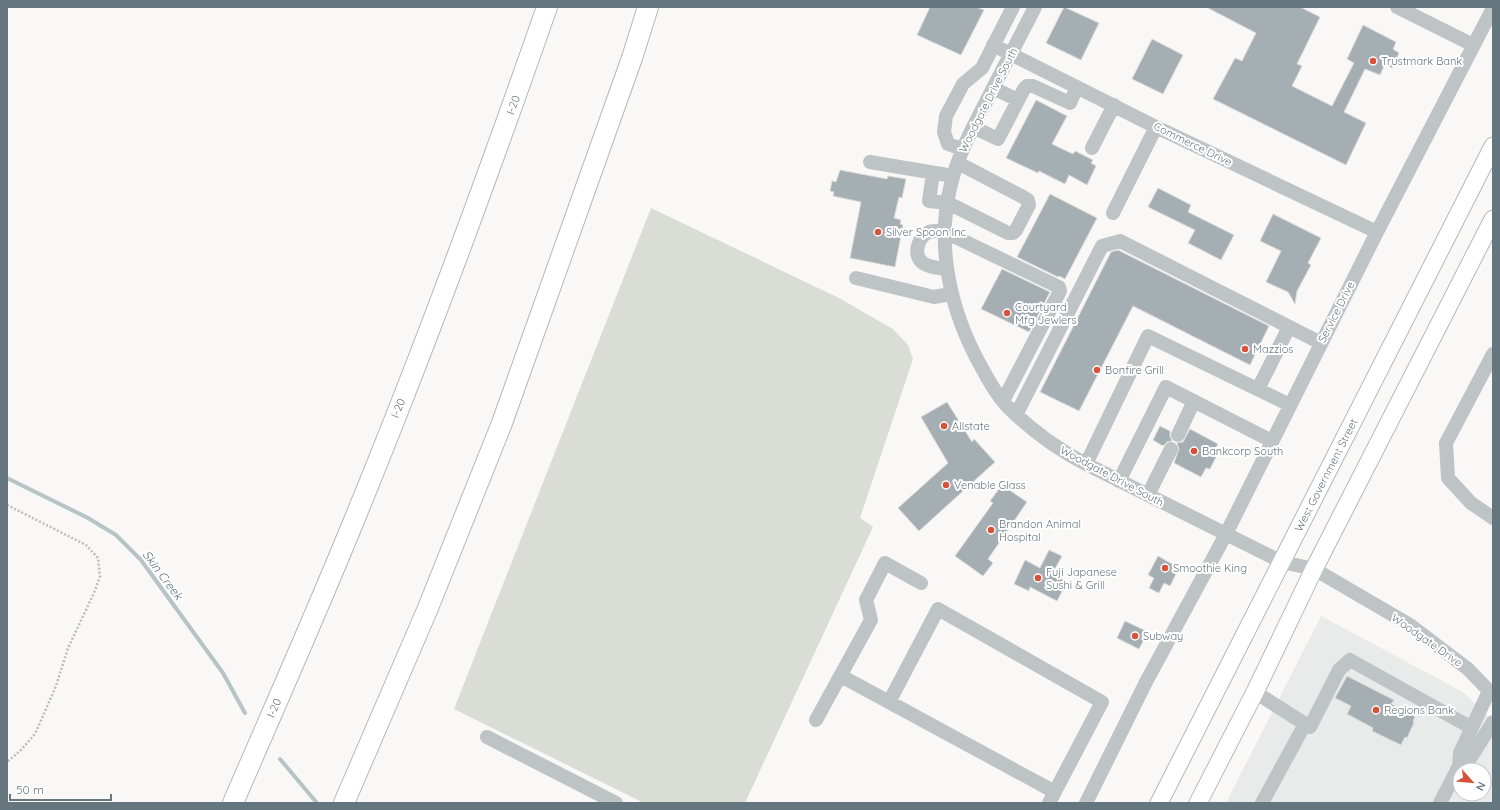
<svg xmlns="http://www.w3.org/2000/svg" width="1500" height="810" font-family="Quicksand,sans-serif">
<rect width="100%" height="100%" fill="#f9f8f6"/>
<path fill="#e9eaea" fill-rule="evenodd" d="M1321,616L1463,692L1493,721V803H1226ZM1460,770H1484V794H1460Z"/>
<path fill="#d9ddd6" d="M651,208L839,298L893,329L908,345L913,359L860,518L873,527L745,803H644L454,709Z"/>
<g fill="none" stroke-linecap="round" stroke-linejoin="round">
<path stroke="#b7c3c7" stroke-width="4" d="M7,478L88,518L116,535L141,560L223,673L245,713
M280,759L317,803"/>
</g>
<path fill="#a5aeb3" stroke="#dadad9" d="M930,7H976L984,10L961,55L917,35Z
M1064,7L1099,23L1081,60L1046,43Z
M1206,7H1300L1320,17L1297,64L1302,66L1292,86L1332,106L1354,63L1347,59L1363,25L1396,42L1393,49L1399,53L1392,68L1385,64L1380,75L1365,69L1344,112L1366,123L1346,165L1213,99L1235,58L1242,61L1256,33Z
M1152,39L1183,55L1163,94L1132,79Z
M1036,100L1067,116L1052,144L1073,154L1075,151L1093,160L1091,163L1096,166L1087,185L1069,175L1065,184L1039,171L1038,173L1006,158Z
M840,170L887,179L888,176L906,179L902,198L899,197L894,218L901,220L900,224L903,225L895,267L850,258L861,202L833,196L834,192L830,191L832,181L836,182Z
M1158,188L1191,205L1188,212L1234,235L1221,260L1188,243L1195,230L1148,207Z
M1050,194L1097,218L1065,279L1059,276L1058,277L1017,257Z
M1273,214L1321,238L1308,263L1311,265L1297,291L1295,304L1288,292L1266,282L1281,251L1260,241Z
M1118,250L1269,326L1250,365L1133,306L1079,411L1040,392L1111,252Z
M1002,269L1050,292L1029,332L981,309Z
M947,402L972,442L974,439L995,462L919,531L898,508L948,463L921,417Z
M1160,426L1170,431V436L1172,441L1167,442L1163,446L1153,440Z
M1190,429L1218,444L1213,453L1217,455L1210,469L1206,468L1201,477L1174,463L1179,449L1177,443L1183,442Z
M1002,485L1027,502L988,559L993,563L983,576L955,556L993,503L990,501Z
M1049,550L1062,556L1052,574L1067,582L1057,601L1030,587L1029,591L1014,584L1025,560L1040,568Z
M1158,556L1179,568L1170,586L1164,583L1159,593L1149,588L1154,578L1148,575Z
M1125,621L1148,632L1139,649L1117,638Z
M1347,676L1394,700L1391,704L1415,716L1413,722L1414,723L1407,738L1405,737L1401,745L1372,731L1373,728L1347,714L1351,706L1335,698Z"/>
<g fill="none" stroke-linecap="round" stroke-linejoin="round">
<defs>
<path id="major" d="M1159,803L1493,146
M1198,803L1255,692L1314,569L1493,219"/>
<path id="highway" d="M233,803C274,708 316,614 355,518C424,350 487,179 547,7
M344,803L428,608L502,423L632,58L648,7"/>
</defs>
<use href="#major" stroke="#b2b8bb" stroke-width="19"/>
<use href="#highway" stroke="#b4b8bb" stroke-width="22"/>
<path stroke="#b9bdbf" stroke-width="2.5" stroke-dasharray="2 2" stroke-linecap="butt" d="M7,505L86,545L98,558L100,577L94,593L68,648L56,686L35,734L20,751L7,762"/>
<path stroke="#bec3c6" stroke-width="14" d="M1035,7C1020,37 1004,66 989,96C974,125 959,152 951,184C935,248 951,314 983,370C990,383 998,397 1008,407C1031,430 1057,449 1086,464L1282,562L1314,569L1410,625L1468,669L1493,695
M1397,7L1473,45
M993,45L1156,127L1377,232
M993,88L1018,100
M973,127L998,139L1024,89L1027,86H1033L1070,103L1077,87
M1092,148L1114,105
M962,149L948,144L944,132L946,116L963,84L982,68L1013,7
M870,162L953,176
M933,173L929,201L948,203L1008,233H1013L1016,230L1029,205L1028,200L1023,197L958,163
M1113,213L1156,127
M947,269C939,268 930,268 923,263C912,255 918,237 929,232C935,230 939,231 945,232L1059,287L1060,291L1003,401
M856,278L934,297L951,294
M1493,354L1446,443L1448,478L1471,503L1493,518
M1258,389L1289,327
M1016,415L1102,246L1120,241L1321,343
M1178,435L1194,401
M1086,464L1148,336L1290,405
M1119,481L1166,387L1272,441
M1148,495L1171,449
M841,676L889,702
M1255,692L1305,724L1262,803
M816,720L871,620L866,600L885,563L921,583
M1310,727L1339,670L1350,660L1472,728
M487,737L616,803
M1459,766L1471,757L1493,722
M1049,803L1102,702L938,609L889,702L1055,792
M1086,803L1146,682L1226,534L1377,232L1493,8
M1440,803L1459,766L1460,753L1489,691"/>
<use href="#major" stroke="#fff" stroke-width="17"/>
<use href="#highway" stroke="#fff" stroke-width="20"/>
</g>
<g fill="#d65339" stroke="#fff" stroke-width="1.5">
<circle cx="1373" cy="61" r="4"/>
<circle cx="878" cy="232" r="4"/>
<circle cx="1007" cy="313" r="4"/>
<circle cx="1245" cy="349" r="4"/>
<circle cx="1097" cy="370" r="4"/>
<circle cx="944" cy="426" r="4"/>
<circle cx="1194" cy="451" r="4"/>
<circle cx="946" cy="485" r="4"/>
<circle cx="991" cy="530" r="4"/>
<circle cx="1165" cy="568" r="4"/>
<circle cx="1038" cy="578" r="4"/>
<circle cx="1135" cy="636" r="4"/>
<circle cx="1376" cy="710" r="4"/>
</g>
<g text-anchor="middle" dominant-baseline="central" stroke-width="4" stroke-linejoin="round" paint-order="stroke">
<g font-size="11" fill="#66767f" stroke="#fff" text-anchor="start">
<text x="1381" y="61">Trustmark Bank</text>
<text x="886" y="232">Silver Spoon Inc</text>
<text x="1015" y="307">Courtyard<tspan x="1015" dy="13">Mfg Jewlers</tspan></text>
<text x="1253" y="349">Mazzios</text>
<text x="1105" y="370">Bonfire Grill</text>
<text x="952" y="426">Allstate</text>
<text x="1202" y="451">Bankcorp South</text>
<text x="954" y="485">Venable Glass</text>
<text x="999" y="524">Brandon Animal<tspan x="999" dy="13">Hospital</tspan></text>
<text x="1173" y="568">Smoothie King</text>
<text x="1046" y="572">Fuji Japanese<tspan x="1046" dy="13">Sushi &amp; Grill</tspan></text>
<text x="1143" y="636">Subway</text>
<text x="1384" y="710">Regions Bank</text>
</g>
<g font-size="11" fill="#66767f" stroke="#fff">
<text transform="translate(988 100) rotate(-63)">Woodgate Drive South</text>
<text transform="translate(513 105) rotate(-70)">I-20</text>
<text transform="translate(1193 144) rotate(26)">Commerce Drive</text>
<text transform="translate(1336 312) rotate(-63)">Service Drive</text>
<text transform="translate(398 408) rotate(-68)">I-20</text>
<text transform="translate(1326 475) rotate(-63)">West Government Street</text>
<text transform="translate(1112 476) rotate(28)">Woodgate Drive South</text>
<text transform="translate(1427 640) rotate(35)">Woodgate Drive</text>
<text transform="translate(274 708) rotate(-67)">I-20</text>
</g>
<g font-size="12" font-style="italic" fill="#607479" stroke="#fff">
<text transform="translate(163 575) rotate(53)">Skin Creek</text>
</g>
</g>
<rect width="1500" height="810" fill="none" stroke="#66767f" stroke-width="16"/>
<g transform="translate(1472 782) rotate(117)"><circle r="19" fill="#ffffff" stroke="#c2c8cc"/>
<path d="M0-3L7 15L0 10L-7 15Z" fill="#d65339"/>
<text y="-6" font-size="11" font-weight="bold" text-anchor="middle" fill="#66767f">N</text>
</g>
<path d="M10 794v6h101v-6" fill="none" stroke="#66767f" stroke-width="2"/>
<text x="16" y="794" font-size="12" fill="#66767f" stroke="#ffffff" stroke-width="3" paint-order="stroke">50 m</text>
</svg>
